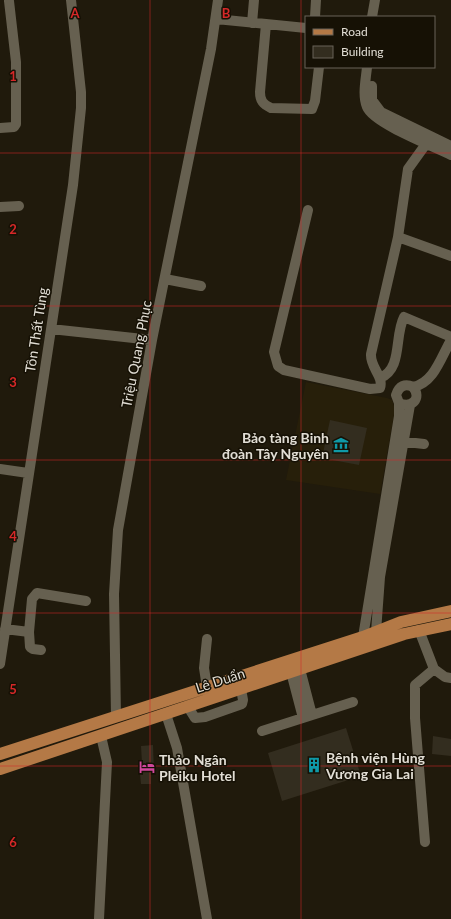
<svg xmlns="http://www.w3.org/2000/svg" width="451" height="919" font-family="Lato,sans-serif">
<rect width="100%" height="100%" fill="#201a0c"/>
<path fill="#271f0a" d="M306,382L387,398L392,400L395,409L380,494L286,480Z"/>
<path fill="#332d1f" d="M330,420L367,428L359,465L322,458Z
M346,728L361,776L282,801L268,753Z
M433,736L451,739V756L432,754Z
M153,745L154,772H151V784H141L139,763H142L141,746Z"/>
<g fill="none" stroke-linecap="round" stroke-linejoin="round">
<path stroke="#666050" stroke-width="10" d="M315,17L316,0
M372,17L375,0
M216,19L306,28
M252,23L254,0
M266,24L260,92C260,101 263,104 271,108L312,109L315,101L319,67
M367,67C366,79 362,95 367,107C373,123 433,146 451,155
M372,86V100L381,112L451,146
M0,128L14,127L16,124V62L9,1
M0,207L19,206
M308,210L274,352L278,366L284,370L370,389L380,388C384,376 370,368 371,354L398,237L408,169L431,137
M398,237L451,256
M165,279L201,286
M51,329L152,340
M380,378C403,369 394,336 404,317L451,337
M413,387C434,383 441,357 451,340
M398,441L424,444
M0,469L28,473
M5,629L29,632L32,599L37,593L86,601
M419,630L434,669L445,677L451,678
M29,632L30,647L33,649L41,650
M376,632L380,577L410,405
M363,637L399,416V403L396,395C399,386 405,383 413,387C422,398 412,409 399,403
M207,639L204,668L208,694
M0,664L73,185L81,108V92L71,0
M300,669L312,715
M291,672L303,718
M188,707L195,718L205,717L242,704L243,700L241,689
M166,714L177,748L207,919
M116,717L114,594L118,530L152,340L211,49L218,0
M262,731L353,702
M425,842L415,718V685L434,669
M99,919L107,762L101,736"/>
<path stroke="#b47946" stroke-width="12" d="M0,754L363,637L401,622L451,611
M0,769L404,634L451,624"/>
</g>
<path fill="none" stroke="#d62828" stroke-width="1" stroke-opacity="0.55" d="M150,0V919M301,0V919M0,153H451M0,306H451M0,460H451M0,613H451M0,766H451"/>
<defs>
<symbol id="museum-bare" viewBox="-9 -9 18 18"><path d="M0-6L6-3V-2H-6V-3ZM-5-1h2V3h-2ZM-1-1h2V3h-2ZM3-1h2V3H3ZM-6 4H6V6H-6Z" fill="#0f9aa8" stroke="#161105" stroke-width="2.5" paint-order="stroke"/></symbol>
<symbol id="building-bare" viewBox="-9 -9 18 18"><path d="M-4-6H4V6H1V3H-1V6H-4ZM-2.5-4.3h1.7v1.8h-1.7ZM.8-4.3h1.7v1.8H.8ZM-2.5-1h1.7V.8h-1.7ZM.8-1h1.7V.8H.8Z" fill="#0f9aa8" stroke="#161105" stroke-width="2.5" paint-order="stroke"/></symbol>
<symbol id="hotel-bare" viewBox="-9 -9 18 18"><path d="M-6-4.5h1.5V1H6V5H4.5V3h-9V5H-6ZM-4 0a1.8 1.8 0 1 1 3.6 0ZM.5 0V-2.5h3Q6-2.5 6 0Z" fill="#d1479c" stroke="#161105" stroke-width="2.5" paint-order="stroke"/></symbol>
</defs>
<g fill-rule="evenodd">
<use href="#museum-bare" x="330" y="434" width="22" height="22"/>
<use href="#building-bare" x="303" y="754" width="22" height="22"/>
<use href="#hotel-bare" x="136" y="756" width="22" height="22"/>
</g>
<g text-anchor="middle" dominant-baseline="central" stroke-width="3" stroke-linejoin="round" paint-order="stroke">
<g font-size="14" fill="#e2ded5" stroke="#161105">
<text transform="translate(36 330) rotate(-81)">Tôn Thất Tùng</text>
<text transform="translate(136 354) rotate(-79)">Triệu Quang Phục</text>
<text transform="translate(220 680) rotate(-18)">Lê Duẩn</text>
</g>
<g font-size="14" font-weight="bold" fill="#e2ded5" stroke="#161105" text-anchor="start">
<text x="329" y="437" text-anchor="end">Bảo tàng Binh<tspan x="329" dy="16">đoàn Tây Nguyên</tspan></text>
<text x="326" y="757">Bệnh viện Hùng<tspan x="326" dy="16">Vương Gia Lai</tspan></text>
<text x="159" y="759">Thảo Ngân<tspan x="159" dy="16">Pleiku Hotel</tspan></text>
</g>
</g>
<g font-size="13" text-anchor="middle" font-weight="bold" fill="#d62828" stroke="#161105" stroke-width="3" stroke-linejoin="round" paint-order="stroke">
<text x="75" y="18">A</text>
<text x="226" y="18">B</text>
<text x="13" y="81">1</text>
<text x="13" y="234">2</text>
<text x="13" y="387">3</text>
<text x="13" y="541">4</text>
<text x="13" y="694">5</text>
<text x="13" y="847">6</text>
</g>
<rect x="305" y="16" width="130" height="52" fill="#161105" stroke="#686358"/>
<rect x="313" y="29" width="20" height="6" fill="#b47946" stroke="#686358"/>
<text x="341" y="36" font-size="12" fill="#e2ded5">Road</text>
<rect x="313" y="46" width="20" height="12" fill="#332d1f" stroke="#686358"/>
<text x="341" y="56" font-size="12" fill="#e2ded5">Building</text>
</svg>
